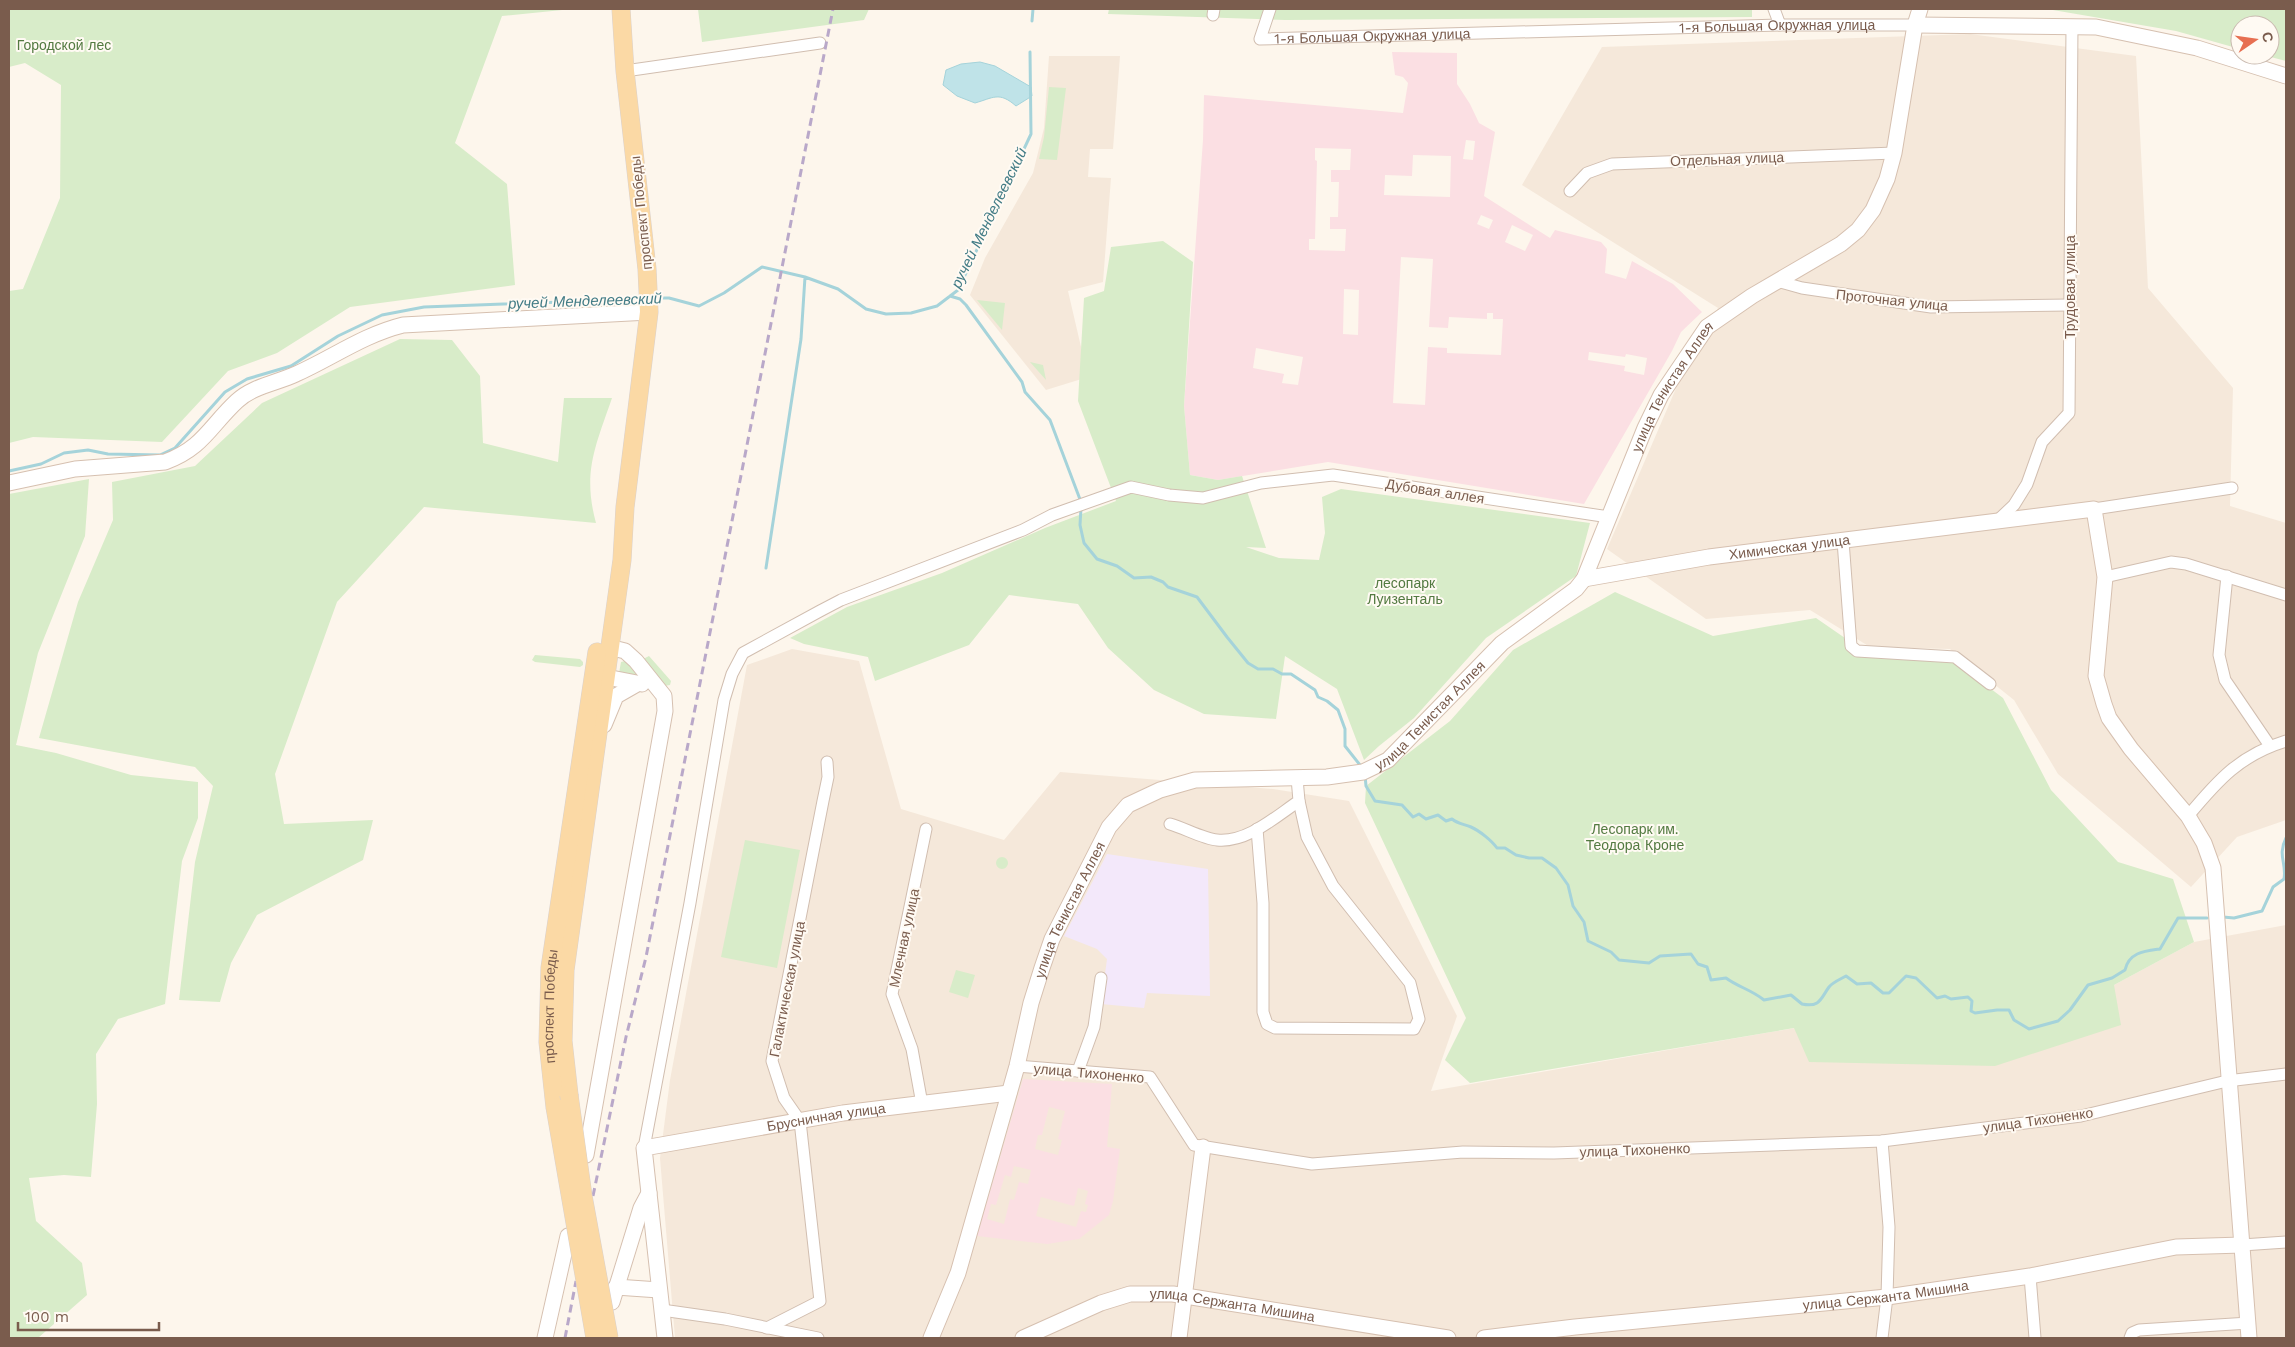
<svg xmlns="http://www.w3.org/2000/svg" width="2295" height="1347" font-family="'Work Sans',sans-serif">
<rect width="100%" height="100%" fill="#fdf6ec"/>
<path fill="#f5e8da" d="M1970,34L2136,56L2148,288L2233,388L2230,506L2286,523V820L2237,837L2191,887L2058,774L2014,700L1950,649L1870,647L1810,610L1706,619L1607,549L1677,386L1718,308L1522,185L1602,47Z
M1049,56H1120L1113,149H1090L1088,177L1111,178L1103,282L1068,291L1088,377L1046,390L970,295L985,258L1033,173L1044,128Z
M792,649L859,661L901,809L1004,840L1060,772L1273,789L1349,801L1457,1016L1431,1091L1795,1028L2114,985L2194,942L2286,925V1338H675L660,1158L670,1080L747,665Z"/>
<path fill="#f3e8fa" d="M1107,854L1208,869L1210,996L1147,993L1144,1008L1101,1004L1107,959L1097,949L1064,936Z"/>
<path fill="#fbdfe3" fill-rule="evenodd" d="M1392,52L1457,53V84L1470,104L1479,123L1495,132L1484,196L1550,238L1555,230L1601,242L1607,249L1605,273L1626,279L1632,261L1673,284L1702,312L1681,332L1672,351L1584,504L1328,462L1218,480L1190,475L1184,406L1203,140L1204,95L1403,113L1408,83L1403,77L1395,75ZM1466,140L1475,141L1473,160L1463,159ZM1315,148L1351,149L1350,170H1331V182H1339L1338,217H1330V229H1346L1345,251L1309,250V239H1315L1317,161L1315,160ZM1413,155L1451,156L1450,197L1384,195L1385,175L1412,176ZM1481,215L1493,220L1489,229L1477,224ZM1512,225L1533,235L1525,251L1505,242ZM1401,257L1433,259L1429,327L1448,328L1449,317L1487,319V313H1493V319H1503L1501,355L1447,353V348L1428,347L1425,405L1393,403ZM1344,289L1359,290L1358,335L1343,334ZM1256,348L1303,357L1298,385L1282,383L1284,374L1253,368ZM1589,352L1625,357L1626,354L1647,358L1644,375L1624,371L1625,366L1588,360Z
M1023,1079L1112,1084L1107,1147L1120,1149L1113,1201L1109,1215L1079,1239L1047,1244L977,1236ZM1049,1107L1065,1111L1058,1139L1062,1140L1058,1155L1035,1149L1038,1135H1042ZM1014,1166L1031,1170L1028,1184L1019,1182L1014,1200L1010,1199L1004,1224L987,1219L991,1204L996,1205L1005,1175L1011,1177ZM1078,1188L1088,1191L1085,1204L1088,1205L1086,1212L1081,1211L1076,1227L1036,1216L1041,1197L1074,1206Z"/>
<path fill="#d8ecc9" d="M9,9H572L502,16L455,143L507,184L515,285L350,307L277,353L228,371L162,442L33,437L9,443V291L23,289L60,198L61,85L25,63L9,67Z
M698,9H869L864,20L702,42Z
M1109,9H1752V17L1285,20L1108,14Z
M2047,9H2286V61L2263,55H2270V25H2240V49L2176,31Z
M1049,87L1066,88L1057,160L1039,159L1044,137Z
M1163,241L1193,262L1184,406L1190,475L1218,480L1242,476L1266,548L1246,547L1279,558L1319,560L1325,533L1322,497L1341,489L1590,523L1576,576L1486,638L1414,718L1379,746L1364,760L1337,689L1285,656L1276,719L1204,714L1154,690L1108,648L1078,604L1009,595L969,645L875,681L868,657L804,644L790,638L847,607L942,573L1045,528L1116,501L1078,401L1084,298L1104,291L1111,247Z
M977,300L1005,303L1002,330Z
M400,339L452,340L480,376L483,443L558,462L564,398H612C596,445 582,472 596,523L424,507L337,602L275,774L284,824L373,820L363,860L257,915L231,963L220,1002L179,1000L195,862L213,786L195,767L39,738L78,602L113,520L112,482L195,466L262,403Z
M1030,362L1043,365L1046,380Z
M89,479L85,536L38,653L16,745L56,753L131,775L198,782V818L182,861L165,1004L118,1019L96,1054L97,1104L91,1177L64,1175L29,1178L36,1221L82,1263L87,1295L38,1338H9V494Z
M1615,592L1713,636L1816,618L1871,656L1950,658L2003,698L2051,790L2118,862L2173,879L2194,942L2114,985L2121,1025L1995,1066L1809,1062L1794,1028L1470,1083L1445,1060L1466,1018L1365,803L1366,786L1450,721L1513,650Z
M535,655L580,659L583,662V665L580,667L535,662L532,660Z
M649,656L671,681L670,685L664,686L643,659Z
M625,661L646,680L619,673L621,662Z
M745,840L800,850L777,968L721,957Z
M996 863a6 6 0 1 1 12 0a6 6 0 1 1-12 0Z
M956,970L975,975L968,998L949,992Z"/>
<path fill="#bfe3e8" stroke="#a5d3da" d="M980,62L995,66L1031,87L1032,96L1016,106C999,91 993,98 975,103L957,96L943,85L946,70L961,64Z"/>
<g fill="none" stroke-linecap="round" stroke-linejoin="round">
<path stroke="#a5d3da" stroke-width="3" d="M1032,21L1033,9
M950,296L960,299L966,305L1022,382L1025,392L1050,420L1081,502
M654,298H669L699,306L724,293L762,267L805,277L838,289L866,309L886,314L911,313L937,306L958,290L1031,134L1030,52
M9,471L41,464L64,453L88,450L108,454L160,455L175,448L225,392L247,379L291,366L338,336L382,315L424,307L643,299
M1081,508L1080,525L1084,543L1097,559L1117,566L1134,578L1151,577L1163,582L1168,587L1197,597L1227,637L1248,663L1258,669H1273L1282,674H1291L1315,690L1318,697L1327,701L1338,710L1345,729V746L1360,765
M766,568L801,339L805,277
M1365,775L1366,786L1375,801L1402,805L1413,817L1419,814L1426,819L1438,815L1446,821L1452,819C1458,824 1464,824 1471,827C1480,831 1492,841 1497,848H1505L1516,855L1529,858H1542L1556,868L1568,885L1573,906L1584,922L1588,941L1611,952L1619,960L1649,963L1660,956L1691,954L1698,964L1707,967L1711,980L1726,978C1738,987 1752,990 1764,1000L1791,995L1802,1004C1820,1008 1821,998 1829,987C1833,982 1841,979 1846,976L1857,984L1871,983L1883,993H1889L1906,976L1916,978L1937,998L1945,996L1951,999L1968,997L1972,1001L1971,1011L1975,1013L1997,1010H2009L2014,1020L2029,1029L2058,1021L2070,1010L2088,985L2112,978L2125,970C2129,952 2145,951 2160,949L2178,918H2207
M2223,917L2234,918L2262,911L2273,887L2284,879C2287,863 2277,856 2286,838"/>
<defs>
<g id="street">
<path id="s1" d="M1270,9L1260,39L1780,25H1915"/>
<path d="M1774,9L1780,25"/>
<path d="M1213,15L1214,9"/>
<path d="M625,71L820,43"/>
<path d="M1570,191L1587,173L1612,164L1894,153"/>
<path d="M1777,281L1802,288L1931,307L2069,305"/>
<path d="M2094,509L2232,488"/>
<path d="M1996,522L2014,505L2027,484L2042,442L2069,413L2072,26"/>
<path d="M1843,541L1851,646L1857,651L1955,657L1990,684"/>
<path d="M2227,576L2219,655L2225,680L2270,746"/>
<path d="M2105,577L2171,562L2186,564L2286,595"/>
<path d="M2188,816C2218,780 2240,755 2286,741"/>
<path d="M1170,824C1184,828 1204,839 1217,840C1247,843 1275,817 1299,801L1297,778"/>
<path d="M1257,829L1263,903V1012L1267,1024L1275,1028L1414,1029L1419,1019L1410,983L1333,886L1307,837L1299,801"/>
<path d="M1017,1066L1150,1077L1194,1145L1312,1164L1463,1152L1554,1153L1882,1141L2081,1116L2227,1081L2286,1074"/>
<path d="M1078,1071L1094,1027L1101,978"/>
<path d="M922,1104L912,1049L892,994L926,829"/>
<path d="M1882,1141L1889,1227L1887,1297L1882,1338"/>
<path d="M644,1148L690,903L724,700L732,674L743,653L820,611L841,600L1023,530L1052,515L1131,487L1169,495L1203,498L1261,483L1333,475L1609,517"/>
<path d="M2242,1245L2286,1242"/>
<path d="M2030,1276L2035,1338"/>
<path d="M662,1310L725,1319L818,1338"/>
<path d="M767,1328L820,1301L800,1121L784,1098L772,1061L823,801L828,777L827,762"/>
<path d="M2130,1338L2132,1333L2139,1330L2249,1323"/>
</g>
<g id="secondary">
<path d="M1915,25L2096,27L2197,48L2286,76"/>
<path d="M9,483L75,469L165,462C203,448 210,426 237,401C253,386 277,383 296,374C332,358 363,335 403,325L649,312"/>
<path id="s2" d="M1584,579L1709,557L2094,509L2105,577L2096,676L2104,704L2109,718L2131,749L2188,816L2204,843L2213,868L2249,1338"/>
<path d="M596,675L642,684"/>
<path d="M604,725L616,696L637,684"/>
<path d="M586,1155L665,711L664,696L636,661L625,651L609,647"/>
<path d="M616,1287L659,1290"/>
<path d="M612,1302L641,1208L649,1193"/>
<path d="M545,1338L568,1236"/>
<path id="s3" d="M665,1338L644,1148L843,1113L1009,1093"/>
<path id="s4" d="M931,1338L958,1273L1017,1066L1031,1003L1042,968L1052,939L1109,827L1128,805L1160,790L1195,780L1327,777L1363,772L1388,760L1502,643L1576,589L1584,579L1645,428L1661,395L1707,327L1752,296L1841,244L1858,230L1873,210L1887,179L1894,153L1915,25L1920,9"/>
<path id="s5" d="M1023,1338L1101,1303L1130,1294H1173L1448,1338"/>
<path d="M1179,1338L1203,1147"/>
<path id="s6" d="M1484,1338L1575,1327L1887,1297L2030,1276L2176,1247L2242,1245"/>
</g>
<g id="primary">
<path d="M569,1095L563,1041L565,970L622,560L625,507L649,312L647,269L625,71L621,9"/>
<path id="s7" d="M555,1107L548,1042L550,968L597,652"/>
</g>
</defs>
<use href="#street" stroke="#d1beb0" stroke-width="13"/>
<use href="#secondary" stroke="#d6c0b0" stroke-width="17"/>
<use href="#primary" stroke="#dad1cd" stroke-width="19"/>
<use href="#street" stroke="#fff" stroke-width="11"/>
<use href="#secondary" stroke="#fff" stroke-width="15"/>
<use href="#primary" stroke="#fbd9a5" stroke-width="18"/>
<path stroke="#b9a8c9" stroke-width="3" stroke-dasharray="8 5" stroke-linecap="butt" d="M593,1196L626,1037L646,957L833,9
M565,1338L576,1281"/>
<defs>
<path id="primary-bridge" d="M569,1095L583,1196L609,1338
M555,1107L595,1338"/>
</defs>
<use href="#primary-bridge" stroke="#dad1cd" stroke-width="19" stroke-linecap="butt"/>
<use href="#primary-bridge" stroke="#fbd9a5" stroke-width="18"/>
</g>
<g text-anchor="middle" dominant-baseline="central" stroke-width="4" stroke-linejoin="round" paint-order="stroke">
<g font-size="14" fill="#7a5c4d" stroke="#fffaf3">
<text stroke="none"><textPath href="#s1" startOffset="549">1-я Большая Окружная улица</textPath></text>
<text stroke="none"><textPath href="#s1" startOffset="144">1-я Большая Окружная улица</textPath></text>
<text transform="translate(1727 159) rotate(-2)">Отдельная улица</text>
<text transform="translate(641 213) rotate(-96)">проспект Победы</text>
<text transform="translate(2070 287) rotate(-90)">Трудовая улица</text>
<text transform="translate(1892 300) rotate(6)">Проточная улица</text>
<text stroke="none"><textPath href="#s4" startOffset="1320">улица Тенистая Аллея</textPath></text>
<text transform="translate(1435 491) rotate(9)">Дубовая аллея</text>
<text stroke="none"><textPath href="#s2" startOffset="208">Химическая улица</textPath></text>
<text stroke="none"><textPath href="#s4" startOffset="901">улица Тенистая Аллея</textPath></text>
<text stroke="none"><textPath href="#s4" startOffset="451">улица Тенистая Аллея</textPath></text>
<text transform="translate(904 938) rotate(-78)">Млечная улица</text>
<text transform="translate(787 989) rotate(-79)">Галактическая улица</text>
<text stroke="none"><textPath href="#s7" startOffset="101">проспект Победы</textPath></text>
<text transform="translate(1089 1073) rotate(5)">улица Тихоненко</text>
<text stroke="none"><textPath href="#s3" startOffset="376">Брусничная улица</textPath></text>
<text transform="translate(2038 1120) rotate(-8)">улица Тихоненко</text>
<text transform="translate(1635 1150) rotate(-2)">улица Тихоненко</text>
<text stroke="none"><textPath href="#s6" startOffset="404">улица Сержанта Мишина</textPath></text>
<text stroke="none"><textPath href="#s5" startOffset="219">улица Сержанта Мишина</textPath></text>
</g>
<g font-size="14" fill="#537a41" stroke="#fffaf3">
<text x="64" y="45">Городской лес</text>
<text x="1405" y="583">лесопарк<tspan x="1405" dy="16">Луизенталь</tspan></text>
<text x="1635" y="829">Лесопарк им.<tspan x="1635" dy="16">Теодора Кроне</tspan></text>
</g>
<g font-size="15" font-style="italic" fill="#437c86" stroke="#fffaf3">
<text transform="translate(989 218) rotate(-64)">ручей Менделеевский</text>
<text transform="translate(585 301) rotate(-2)">ручей Менделеевский</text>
</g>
</g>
<rect width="2295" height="1347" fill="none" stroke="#7a5c4d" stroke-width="20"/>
<g transform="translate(2255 40) rotate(77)"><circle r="24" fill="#fffaf3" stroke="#cabbb1"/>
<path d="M0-4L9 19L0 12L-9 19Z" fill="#e76f51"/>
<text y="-8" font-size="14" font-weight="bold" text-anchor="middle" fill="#7a5c4d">С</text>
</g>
<path d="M18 1322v8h141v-8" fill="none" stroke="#7a5c4d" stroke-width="2.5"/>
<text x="25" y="1322" font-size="15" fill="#7a5c4d" stroke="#fffaf3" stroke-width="4" paint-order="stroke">100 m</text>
</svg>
